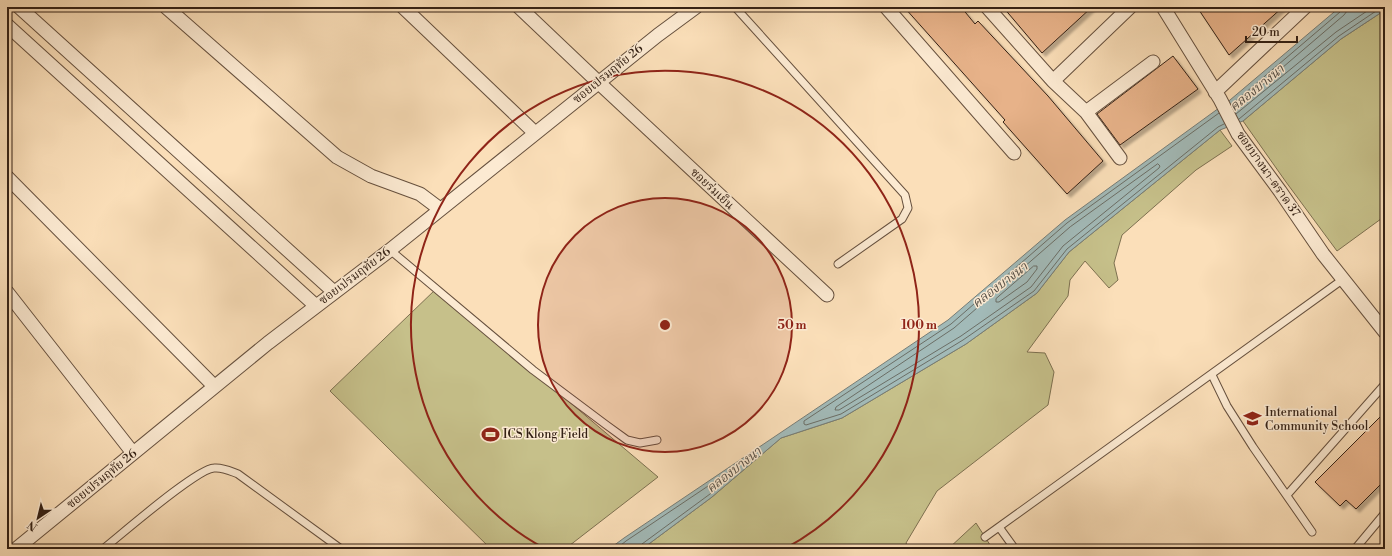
<svg xmlns="http://www.w3.org/2000/svg" width="1392" height="556" font-family="'Libre Bodoni','Noto Serif Thai',serif">
<defs>
<filter id="shadow"><feDropShadow dx="3.5" dy="3.5" stdDeviation="1" flood-color="#0004"/></filter>
</defs>
<rect width="100%" height="100%" fill="#fbdfb9"/>
<filter id="stains"><feTurbulence type="fractalNoise" baseFrequency=".005" numOctaves="4"/><feColorMatrix values="0 0 0 0 .2 0 0 0 0 .09 0 0 0 0 .02 0 0 0 .5 -.17"/></filter>
<radialGradient id="worn" r=".72"><stop offset=".6" stop-color="#630" stop-opacity="0"/><stop offset="1" stop-color="#630" stop-opacity=".3"/></radialGradient>
<path fill="#c6c08a" stroke="#7d7050" d="M1385,10V216L1337,251L1286,182L1243,121L1341,39Z
M1220,130L1232,146L1196,170L1122,235L1114,263L1118,280L1109,288L1085,261L1070,280L1068,296L1027,352L1045,353L1054,372L1048,405L937,491L906,543L909,549H642L712,497L781,438L842,418L966,344L1037,293L1069,252Z
M436,289L658,477L565,549H491L330,391Z
M976,523L992,548L948,549Z"/>
<path fill="#a2bab8" stroke="#767d77" d="M1340,7H1385V10L1341,39L1243,121L1220,130L1069,252L1037,293L966,344L842,418L781,438L712,497L642,549H609L624,538L948,320L1065,220L1230,100Z"/>
<g fill="none" stroke-linecap="round" stroke-linejoin="round">
<path stroke="#6b6e66" stroke-width="1" d="M1231,105L1340,12L1342,7
M1234,109L1344,15L1347,11V7
M1219,113L1067,223L951,324L804,421V424L806,425L841,414L963,340L1034,291L1067,249L1218,127L1224,124
M1236,114L1336,32L1373,7
M1239,119L1339,36L1382,7
M1158,164L1160,166L1159,168L1063,246L1031,287L961,336L839,410H835L836,407L954,328L1070,227Z
M1034,266H1037V269L1027,282L999,302H996V299Z
M616,549L626,541L729,472H732V475L710,494L642,544L640,549"/>
</g>
<path fill="#e7b289" stroke="#342115" filter="url(#shadow)" d="M904,7H961L975,24L978,21L1048,96L1103,161L1067,194L1003,122L1005,120Z
M1003,7H1092L1042,53Z
M1197,7H1283L1229,55Z
M1173,56L1198,89L1120,145L1097,114Z
M1385,412V480L1356,509L1346,500L1340,506L1315,482Z"/>
<g fill="none" stroke-linecap="round" stroke-linejoin="round">
<defs>
<path id="service" d="M735,7L905,195L908,208L902,219L838,264
M390,250L533,370L605,424L627,440L640,443L657,440
M1212,375L1227,406L1253,447L1312,532
M1287,495L1385,384
M999,527L1015,549
M985,537L1342,280
M103,549C122,534 196,469 214,468C223,467 230,471 238,474L341,549
M1355,549L1385,513"/>
<path id="minor" d="M19,7L334,292
M166,7L337,157L371,176L420,194L440,209
M403,7L535,133
M519,7L598,82L827,295
M886,7L1014,153
M987,7L1053,81L1086,112L1120,158
M1163,7L1220,99L1238,134L1249,149L1280,191L1323,254L1385,332
M7,25L316,306
M1053,81L1130,7
M1215,92L1305,7
M1086,112L1153,62
M7,177L214,386
M7,292L133,453
M16,549L268,343L390,250L658,35L696,7"/>
</defs>
<use href="#service" stroke="#66503e" stroke-width="9"/>
<use href="#minor" stroke="#66503e" stroke-width="15"/>
<use href="#service" stroke="#fcead2" stroke-width="7"/>
<use href="#minor" stroke="#fcead2" stroke-width="13"/>
</g>
<circle cx="665" cy="325" r="127" fill="#8f2418" fill-opacity=".12"/>
<g fill="none" stroke="#8f2418" stroke-width="2">
<circle cx="665" cy="325" r="127"/>
<path d="M544 548A254 254 0 1 1 786 548"/>
</g>
<defs>
<symbol id="school-bare" viewBox="-9 -9 18 18"><path d="M0-5L7-2L0 1L-7-2ZM-4 1L0 2.5L4 1V4Q0 6-4 4Z" fill="#8f2418" stroke="#fcead2" stroke-width="2.5" paint-order="stroke"/></symbol>
<symbol id="stadium-bare" viewBox="-9 -9 18 18"><path d="M0-5a6.5 5 0 1 0 0 10a6.5 5 0 1 0 0-10ZM-3.5-1.8h7v3.6h-7Z" fill="#8f2418" stroke="#fcead2" stroke-width="2.5" paint-order="stroke"/></symbol>
</defs>
<g fill-rule="evenodd">
<use href="#school-bare" x="1240" y="406" width="25" height="25"/>
<use href="#stadium-bare" x="478" y="422" width="25" height="25"/>
</g>
<g text-anchor="middle" dominant-baseline="central" stroke-width="3" stroke-linejoin="round" paint-order="stroke">
<g font-size="12" fill="#342115" stroke="#fcead2">
<text transform="translate(608 74) rotate(-39)">ซอยเปรมฤทัย 26</text>
<text transform="translate(1268 174) rotate(55)">ซอยบางนา-ตราด 37</text>
<text transform="translate(712 189) rotate(43)">ซอยร่มเย็น</text>
<text transform="translate(355 276) rotate(-37)">ซอยเปรมฤทัย 26</text>
<text transform="translate(102 479) rotate(-39)">ซอยเปรมฤทัย 26</text>
</g>
<g font-size="12" fill="#342115" stroke="#fcead2" text-anchor="start">
<text x="1265" y="412">International<tspan x="1265" dy="14">Community School</tspan></text>
<text x="503" y="434">ICS Klong Field</text>
</g>
<g font-size="13" font-style="italic" fill="#554f46" stroke="#fcead2">
<text transform="translate(1257 88) rotate(-39)">คลองบางนา</text>
<text transform="translate(1000 285) rotate(-37)">คลองบางนา</text>
<text transform="translate(734 470) rotate(-38)">คลองบางนา</text>
</g>
</g>
<circle cx="665" cy="325" r="6" fill="#8f2418" stroke="#fcead2" stroke-width="2"/>
<g font-size="12" text-anchor="middle" font-weight="bold" fill="#8f2418" stroke="#fcead2" stroke-width="3" stroke-linejoin="round" paint-order="stroke">
<text x="792" y="329">50 m</text>
<text x="919" y="329">100 m</text>
</g>
<rect width="1392" height="556" fill="none" stroke="#fbdfb9" stroke-width="24"/>
<rect x="8" y="8" width="1376" height="540" fill="none" stroke="#342115" stroke-width="2"/>
<rect x="12" y="12" width="1368" height="532" fill="none" stroke="#342115"/>
<g transform="translate(38 518) rotate(215)" stroke="#fcead2" stroke-width="3" paint-order="stroke">
<path d="M0-3L7 15L0 10L-7 15Z" fill="#342115"/>
<text y="-6" font-size="11" font-weight="bold" text-anchor="middle" fill="#342115">N</text>
</g>
<path d="M1246 36v6h51v-6" fill="none" stroke="#342115" stroke-width="2"/>
<text x="1252" y="36" font-size="12" fill="#342115" stroke="#fcead2" stroke-width="3" paint-order="stroke">20 m</text>
<rect width="100%" height="100%" filter="url(#stains)"/>
<rect width="100%" height="100%" fill="url(#worn)"/>
</svg>
